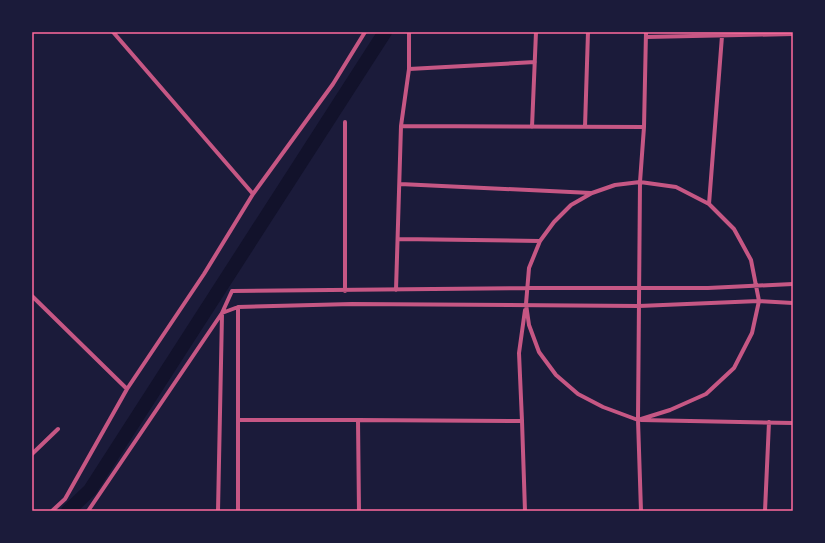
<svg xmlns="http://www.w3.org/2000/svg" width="825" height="543" font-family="'Fira Sans Condensed',sans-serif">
<rect width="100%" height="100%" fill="#1b1b3a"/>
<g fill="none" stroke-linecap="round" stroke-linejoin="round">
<path stroke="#12122b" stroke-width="14" d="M68,511L90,490L385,32"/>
<path stroke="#c65784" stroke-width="4" d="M113,32L253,194
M646,37L793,34
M409,69L535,62
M401,126L644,127
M532,127L536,32
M585,127L588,32
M640,182L676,187L709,204L734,229L751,260L759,301L752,333L734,368L706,394L670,410L638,420L603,407L578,394L556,375L539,352L529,325L526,304L529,268L540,241L554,222L571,205L592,193L615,185Z
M400,184L591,193
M709,204L722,36
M399,239L540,241
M396,290L401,126L409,69V32
M345,291V122
M32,296L127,389
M222,313L238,307L352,304L639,306L759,301L793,303
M238,420H358L359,511
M358,420L522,421L525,511
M641,420L793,423
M522,421L519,353L525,310
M32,454L58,429
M52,511L65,499L127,389L204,274L253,194L333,84L365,32
M88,511L222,313L232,291L526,288H708L793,284
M218,511L222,314
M238,511V307
M641,511L638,420L640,182L644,127L646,32
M765,511L769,422"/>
</g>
<rect width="825" height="543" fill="none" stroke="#1b1b3a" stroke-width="66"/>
<rect x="33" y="33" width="759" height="477" fill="none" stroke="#ff6b9d" stroke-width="1.5"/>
</svg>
